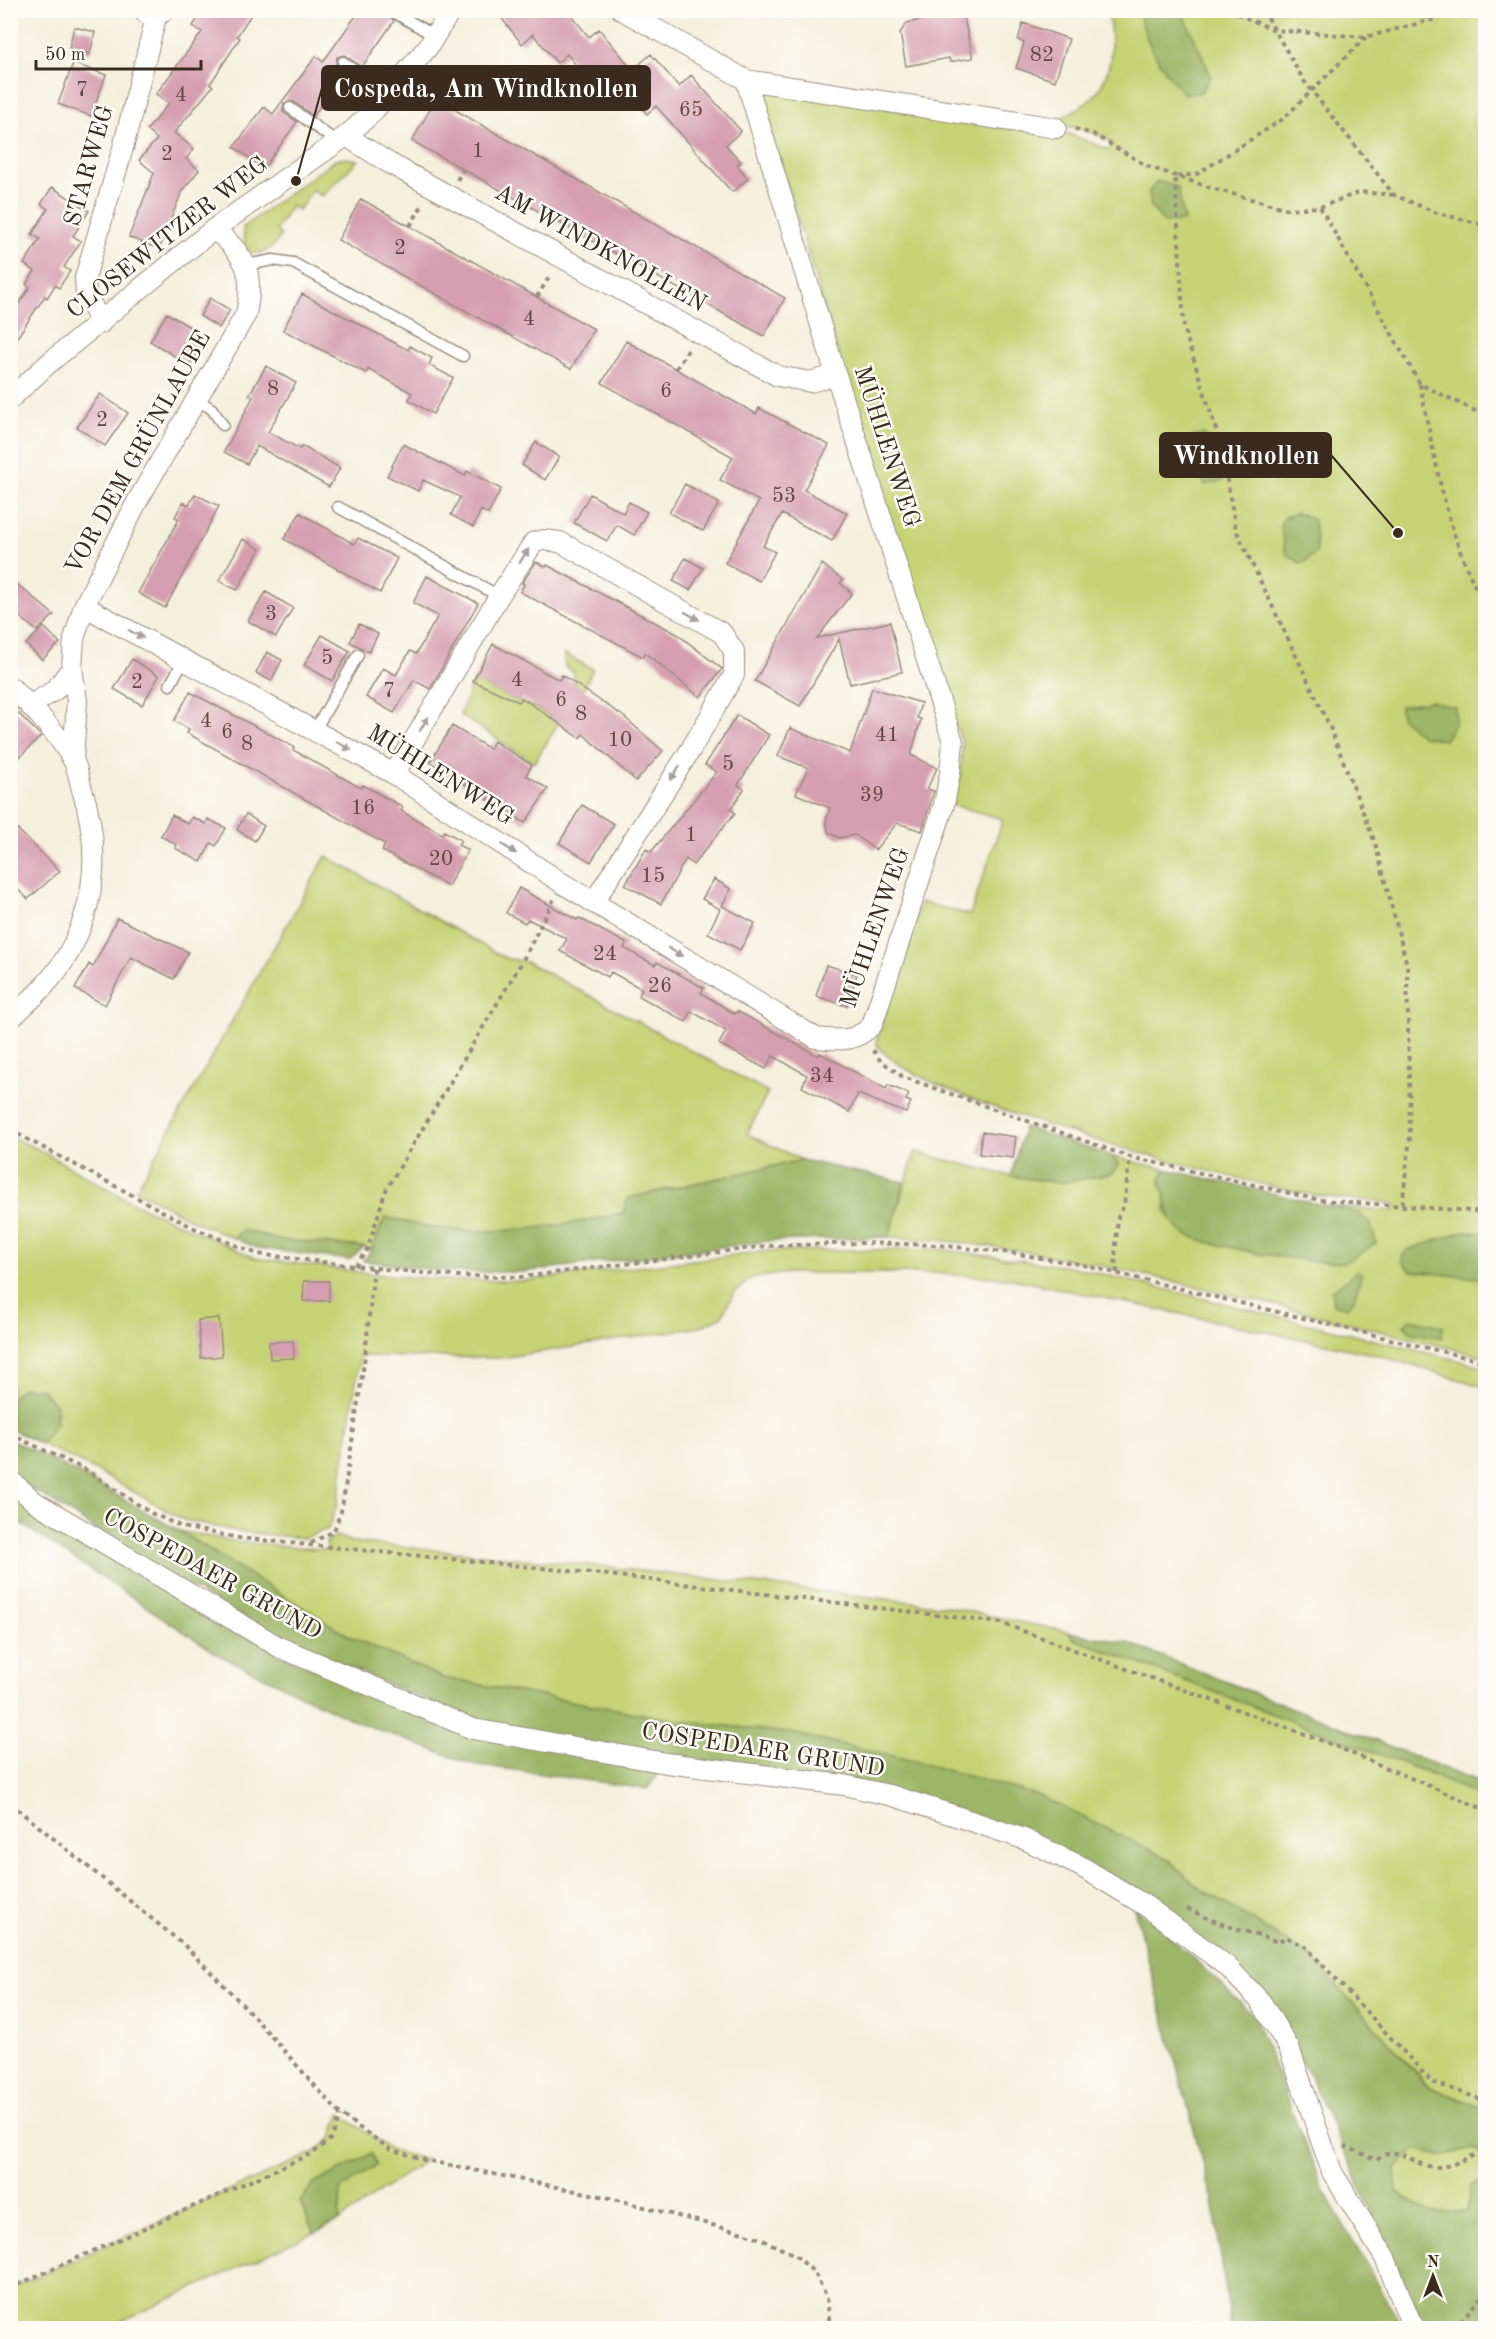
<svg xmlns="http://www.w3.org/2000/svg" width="1496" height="2339" font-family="'Old Standard TT',serif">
<rect width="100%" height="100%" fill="#fdfcf7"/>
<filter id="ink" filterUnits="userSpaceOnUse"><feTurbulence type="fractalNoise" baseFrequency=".0167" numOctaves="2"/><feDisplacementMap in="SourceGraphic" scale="12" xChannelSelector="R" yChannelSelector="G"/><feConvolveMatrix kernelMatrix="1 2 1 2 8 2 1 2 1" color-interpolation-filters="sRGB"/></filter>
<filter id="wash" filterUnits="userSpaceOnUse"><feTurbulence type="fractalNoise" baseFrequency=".008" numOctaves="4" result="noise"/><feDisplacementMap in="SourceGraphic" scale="24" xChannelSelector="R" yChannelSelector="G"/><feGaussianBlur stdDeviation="1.35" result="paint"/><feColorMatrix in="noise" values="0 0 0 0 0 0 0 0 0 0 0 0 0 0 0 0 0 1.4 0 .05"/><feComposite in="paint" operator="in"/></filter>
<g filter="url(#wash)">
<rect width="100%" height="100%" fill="#f5efdd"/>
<path fill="#c5d375" stroke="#807e4a" stroke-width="1.5" d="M1108,11H1485V1357C1396,1334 1306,1313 1216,1291C1107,1266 1001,1242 889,1237L915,1152L1011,1176L1060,1183L1119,1164L1111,1156L1165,1169L1160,1183L1166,1195V1212L1183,1233L1256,1254L1345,1262L1358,1213L1315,1205L1394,1211L1395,1204L1390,1203C1365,1199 1339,1200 1313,1195C1239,1181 909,1100 876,1043L921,902L970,915L1003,819L952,805L961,774L962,744L881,495L760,96L772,90L1051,135L1069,134L1109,150L1113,143L1097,134L1053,122C1065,115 1080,109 1090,100C1115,76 1113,42 1108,11Z
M346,158L358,160L322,196L312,190L299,210L291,206L276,230L281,235C276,246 265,255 252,253L245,247L243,227L335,160Z
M564,654L593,669L583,690L574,683V672L565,667Z
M473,681L539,710L559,723L534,763L460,715Z
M326,856L505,958L527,962L768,1092L747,1134L802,1160L628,1198L623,1213C563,1226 505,1235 444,1229C425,1228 404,1221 385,1217L371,1251L364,1247L280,1240L242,1230L234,1238L192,1220L136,1190Z
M11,1137L38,1149L131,1202L255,1258L374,1274L452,1280L523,1281L768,1251L938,1249L1077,1268L1486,1367L1485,1387L1373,1354L1008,1278L930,1273H787L752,1278L735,1292L721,1317L700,1327L501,1358L360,1356L337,1505L328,1529L304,1538L242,1532L184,1520L86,1465L41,1444L56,1423L57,1407L42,1389L23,1388L11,1398Z
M179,1531L239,1542L328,1550L326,1542L337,1536L352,1542L599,1566L938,1605L1069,1632L1074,1639L1408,1765L1485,1798V2109L1430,2087L1311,1957L1196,1886L1169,1859L796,1734L675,1720L443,1678L349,1636Z
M340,2114L390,2149L425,2160L339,2221L341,2189L300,2202L314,2233L106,2328H11V2288L313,2153L332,2138Z
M1416,2149L1445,2156L1472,2149L1485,2153V2179L1471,2186L1467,2212H1429L1395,2192L1396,2168Z"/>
<path fill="#9cb566" stroke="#6c7042" stroke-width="1.5" d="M1139,11H1182L1211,76L1201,92L1184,94C1163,72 1144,41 1139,11Z
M1157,181L1178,187L1184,221L1164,223L1151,207L1149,192Z
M1204,434L1221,451L1223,481L1205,485C1198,471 1185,452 1193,437Z
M1298,513L1314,520L1317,552L1302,564L1286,554L1280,525L1285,517Z
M1430,701L1455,707V723L1444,740L1422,736L1401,718L1400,706Z
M1024,1127L1111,1156L1119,1164L1112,1174L1060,1183L1011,1176Z
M802,1160L904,1182L889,1237L769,1241L522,1272H453L363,1261L371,1251L385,1217C404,1221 424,1228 444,1229C505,1235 563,1226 623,1213L628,1198Z
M1165,1169L1358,1213L1370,1223L1376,1243C1367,1248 1354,1260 1344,1262C1322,1266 1198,1245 1182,1232C1163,1217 1170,1202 1160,1184Z
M242,1230L280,1240L364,1247L349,1260L257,1248L234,1238Z
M1464,1231L1485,1234V1279L1411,1271L1403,1263L1402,1257L1407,1250Z
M1358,1271L1362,1274L1353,1301L1347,1308L1333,1304L1331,1291Z
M1410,1319L1443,1326L1442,1338L1412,1333L1404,1325Z
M23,1388L42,1389L57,1407L56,1423L41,1444L11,1429V1398Z
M10,1439L85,1477L179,1531L349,1636L443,1678L675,1720L796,1734L910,1760L1040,1796L1169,1859L1196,1886L1311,1957L1429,2087L1485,2109V2153L1472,2149L1445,2156L1416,2149L1396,2168L1395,2192L1429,2212H1467L1471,2186L1485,2179V2328H1421L1413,2303L1308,2072L1263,1997L1181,1926L959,1811L478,1722L285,1640L156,1568L11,1475Z
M10,1494L147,1580L279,1654L471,1734L662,1769L647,1789L471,1764L355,1721L219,1655L11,1517Z
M1069,1632L1128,1643L1485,1784V1798L1408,1765L1074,1639Z
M1134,1908L1163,1930L1254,2016L1323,2189L1403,2328H1231L1213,2200Z
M371,2154L377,2165L341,2189L339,2221L314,2233L300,2202L313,2184Z"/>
<g id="blocks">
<path fill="#d59eb1" d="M203,10H254L237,36L240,38L210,84L213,86L174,133L194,149L186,159L199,170L182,191L159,249L129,237L154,173L139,160L157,139L147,130L169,103L156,94L202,32L193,26Z
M360,10H383L394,21L362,67L344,55L337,57L336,65L345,73L313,116L294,102L284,103L283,112L297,122L264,168L234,147L264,107L273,114L316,56L323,62Z
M495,10H567L589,37L599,29L633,70L651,54L679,87L691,75L741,131L726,145L741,162L737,165L748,179L732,192L656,106L647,114L609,69L591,84L567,54L557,63L533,34L522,44Z
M953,14L964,19L973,58L950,62L949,58L906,66L900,33L907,23Z
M1023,23L1069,39L1055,81L1016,68L1024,43L1018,40Z
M74,27L95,32L90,54L69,49Z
M73,63L106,75L91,116L58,104Z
M436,99L785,298L764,336L412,141Z
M52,187L89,211L73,236L81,241L64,267L70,271L59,288L55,285L47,298L45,296L10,348V317L30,287L26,284L35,271L24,264L40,239L32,234L48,209L41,204Z
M361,199L594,329L571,369L338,240Z
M302,294L408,350L410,346L432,358L429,365L453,378L433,414L409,400L412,393L368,369L366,373L283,330Z
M210,298L230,310L219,328L200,316Z
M167,313L206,337L189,365L150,341Z
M626,341L756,414L759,408L829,445L804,490L847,513L832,541L782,514L763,546L775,552L759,581L725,563L759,501L720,480L733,457L602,383Z
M266,366L296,383L268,432L300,449L302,446L340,468L329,487L257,446L247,464L224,452L253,397L249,395Z
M100,394L128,413L105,446L77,427Z
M536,442L559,457L545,480L522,465Z
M403,444L465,476L467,471L501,489L488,514L481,510L473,527L451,515L460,497L423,480L418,491L387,476Z
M685,484L719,503L703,531L669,513Z
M195,494L219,506L165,608L138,593L179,519L175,517L183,502L189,505Z
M590,494L623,513L629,502L647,512L634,535L617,525L607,541L574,523Z
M300,513L354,544L358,538L397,558L380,593L284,539Z
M243,539L260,549L237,590L219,581Z
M685,558L703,568L690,590L673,581Z
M536,562L546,567L547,565L677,634L722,669L700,697L645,653L643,657L520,592L524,584L522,583Z
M822,564L843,580L840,583L852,593L817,638L890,622L902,672L850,684L839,639L800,706L755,681Z
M427,576L478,603L430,689L414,680L394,713L366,697L383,668L396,675L410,651L416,654L438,616L413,603Z
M10,578L54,615L37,631L10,609Z
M266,592L293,608L276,637L248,621Z
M359,624L378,634L369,652L350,642Z
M44,627L60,643L42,660L26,644Z
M322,635L350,651L332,681L304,665Z
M493,644L559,680L562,675L623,716L663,751L636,781L583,734L580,738L522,698L519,702L473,681Z
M267,652L282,660L271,681L256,673Z
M132,659L159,676L142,705L114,689Z
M872,688L921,703L917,718L921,719L911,755L937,768L927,789L934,791L922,831L897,823L875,850L855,835L839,838L829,833L826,822L830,808L796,794L808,768L778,756L790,728L850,753Z
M190,692L294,747L293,750L361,788L363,785L403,807L401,811L442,834L444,831L461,840L458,845L468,850L448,886L382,851L385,844L187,733L189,729L174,721Z
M10,705L41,736L10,767Z
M737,715L769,735L738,785L744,789L731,809L735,813L693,865L686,859L661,904L625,885L646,849L651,852L717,772L705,765Z
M452,726L490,749L494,741L532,765L526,775L548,789L525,823L430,762Z
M582,805L614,824L591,862L559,843Z
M246,814L264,826L255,841L237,830Z
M172,815L188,824L192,817L206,824L208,819L226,828L216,846L211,843L201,862L175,848L177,845L161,836Z
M10,822L60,871L28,899L10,882Z
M714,879L731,889L722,906L755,923L740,950L708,933L720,909L702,899Z
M519,888L577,920L579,918L626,943L624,948L640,957L655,965L657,962L704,988L701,993L735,1014L737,1011L818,1056L820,1053L886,1089L888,1085L909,1094L906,1100L911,1102L906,1113L858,1094L849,1112L802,1087L807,1075L773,1056L766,1069L719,1044L726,1031L691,1011L686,1022L639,996L642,989L611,972L608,977L560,951L567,939L528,919L525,923L506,913Z
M117,918L188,952L174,979L131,957L105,1005L75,989L89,964L93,967Z
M826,965L857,974L847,1006L816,996Z
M982,1132L1016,1137L1013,1158L979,1154Z
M304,1281H329V1301H303Z
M219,1318L222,1356L201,1358L198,1320Z
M293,1341L294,1358L270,1359L269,1342Z"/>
</g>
</g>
<g filter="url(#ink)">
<use href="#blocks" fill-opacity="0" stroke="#988c7e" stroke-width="1.5"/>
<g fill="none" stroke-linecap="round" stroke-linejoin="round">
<defs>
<path id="service" d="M390,10L435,36
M155,21L164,17L171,10
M343,62L387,95
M290,108L337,142
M246,265L273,260L293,263L463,356
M198,400L212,409L223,425
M338,507L499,596
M170,685L184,659
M315,730L358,655"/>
<path id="minor" d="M622,10L746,80L1056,128
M346,136L389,163L778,376L810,382L836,375
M101,323L86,294L85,278L123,148L155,21L143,10
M10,399L49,363L214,229L346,136L371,114L428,47L451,10
M84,606L394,774L562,883L816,1038C839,1040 855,1043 872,1025L944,805L950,773L953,742L836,375L746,80
M10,687C30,704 61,737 73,760C77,767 79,777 81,786C100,843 98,900 68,954C54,979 31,1000 10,1019
M31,705L55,690L72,668
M73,759L77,701L72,668L74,639L84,606L138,500L246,314C255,273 246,255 214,229
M394,774L499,596L534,542L544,540L560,542L722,633L734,651V675L691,749L593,903
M10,1480L35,1502L279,1647L473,1729L666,1763L844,1785L893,1796L956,1816L1024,1839L1082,1867L1146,1906L1227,1966L1261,2002L1289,2048L1332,2172L1385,2258L1413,2328"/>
</defs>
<use href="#service" stroke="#988c7e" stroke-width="13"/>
<use href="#minor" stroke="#988c7e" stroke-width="22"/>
<path stroke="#988c7e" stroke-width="4" stroke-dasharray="4.5 4.5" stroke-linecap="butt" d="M1229,10L1274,30L1366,37L1470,10
M1263,10L1304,81L1394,195L1437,213L1481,224L1486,229
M1366,37L1283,119L1197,174L1175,177L1184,329L1220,442L1236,530L1330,727L1375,843L1407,965L1410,1137L1402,1207
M1075,129L1093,134L1147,166L1211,188L1288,209L1320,207L1420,384L1486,416
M457,180L463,170
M1320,207L1360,192L1394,195
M410,226L423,204
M585,249L591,239
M537,297L551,274
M676,369L689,348
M1420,384C1435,459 1447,540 1486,607
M873,1050L880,1060L903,1077L1130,1157L1320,1200L1486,1212
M10,1130L194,1228L257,1254L355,1266L453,1276L522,1277L767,1246L861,1243L938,1245L1011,1253L1078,1264L1486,1362
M355,1266L368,1248L385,1192L523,960L554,899
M1117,1273L1115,1258L1118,1217L1124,1205L1130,1157
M10,1434L86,1470L151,1513L182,1527L239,1538L601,1574L1001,1623L1323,1741L1486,1810
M311,1543L334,1531L342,1508L365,1356L374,1268
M10,1803L184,1945L247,2009L340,2114L390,2149L425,2160L610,2198L754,2236L795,2255L814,2272L827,2297L830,2328
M1187,1909L1216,1922L1279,1942L1285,1937L1305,1946L1432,2082L1486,2101
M1344,2146L1377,2160C1397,2143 1407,2161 1428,2166C1448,2171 1468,2157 1486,2149
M10,2288L313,2153L332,2138L340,2115
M1455,2328L1486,2291"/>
<use href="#service" stroke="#fff" stroke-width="10"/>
<use href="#minor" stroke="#fff" stroke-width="20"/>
</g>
<defs><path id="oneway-solid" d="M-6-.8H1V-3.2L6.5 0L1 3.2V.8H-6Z" transform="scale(1.5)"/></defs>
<g fill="#a79f9a">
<use href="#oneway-solid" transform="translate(524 556) rotate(-57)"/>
<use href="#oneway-solid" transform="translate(692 616) rotate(29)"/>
<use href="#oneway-solid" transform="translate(136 634) rotate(28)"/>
<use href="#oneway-solid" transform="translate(424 724) rotate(-59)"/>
<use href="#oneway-solid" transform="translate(344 746) rotate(29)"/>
<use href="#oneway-solid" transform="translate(675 773) rotate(123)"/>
<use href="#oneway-solid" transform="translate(509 849) rotate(33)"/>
<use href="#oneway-solid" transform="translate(675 952) rotate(31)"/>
</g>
</g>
<g text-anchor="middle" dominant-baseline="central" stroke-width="5" stroke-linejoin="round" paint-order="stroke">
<g font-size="21" fill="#624743">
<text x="1042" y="55">82</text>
<text x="82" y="90">7</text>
<text x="181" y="95">4</text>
<text x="691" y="110">65</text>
<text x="478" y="151">1</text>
<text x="167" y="154">2</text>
<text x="400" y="248">2</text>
<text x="529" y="319">4</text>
<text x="273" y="389">8</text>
<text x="666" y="391">6</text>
<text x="102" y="420">2</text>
<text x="784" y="496">53</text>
<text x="271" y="614">3</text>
<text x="327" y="658">5</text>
<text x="517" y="680">4</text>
<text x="137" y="682">2</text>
<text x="389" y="691">7</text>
<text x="561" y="700">6</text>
<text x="581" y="714">8</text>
<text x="206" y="721">4</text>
<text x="227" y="732">6</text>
<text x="887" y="735">41</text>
<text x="620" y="740">10</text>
<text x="247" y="744">8</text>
<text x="728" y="764">5</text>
<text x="872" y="795">39</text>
<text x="363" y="808">16</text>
<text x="691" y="835">1</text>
<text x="441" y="859">20</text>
<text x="653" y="876">15</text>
<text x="605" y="954">24</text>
<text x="660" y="986">26</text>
<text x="822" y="1076">34</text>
</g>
<g font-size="24" fill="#3b2a1e" stroke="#fdfcf7">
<text transform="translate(90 166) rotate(-74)">STARWEG</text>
<text transform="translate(168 238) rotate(-38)">CLOSEWITZER WEG</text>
<text transform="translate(600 249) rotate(29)">AM WINDKNOLLEN</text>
<text transform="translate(886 447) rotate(72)">MÜHLENWEG</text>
<text transform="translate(139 453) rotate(-61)">VOR DEM GRÜNLAUBE</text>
<text transform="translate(440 776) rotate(32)">MÜHLENWEG</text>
<text transform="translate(876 928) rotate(-71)">MÜHLENWEG</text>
<text transform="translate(212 1575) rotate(29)">COSPEDAER GRUND</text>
<text transform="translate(763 1751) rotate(9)">COSPEDAER GRUND</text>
</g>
</g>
<path fill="none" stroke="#3b2a1e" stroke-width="2" d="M296 181L322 88M1398 533L1331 455"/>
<g fill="#3b2a1e" stroke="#fdfcf7" stroke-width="2">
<circle cx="296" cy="181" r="6"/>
<circle cx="1398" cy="533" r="6"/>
</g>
<g fill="#3b2a1e" stroke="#3b2a1e" stroke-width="2">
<rect x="322" y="66" width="328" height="44" rx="6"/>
<rect x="1160" y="433" width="171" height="44" rx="6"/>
</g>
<g font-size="26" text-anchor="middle" font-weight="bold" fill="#fff">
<text x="486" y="97">Cospeda, Am Windknollen</text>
<text x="1246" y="464">Windknollen</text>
</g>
<rect width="1496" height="2339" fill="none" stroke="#fdfcf7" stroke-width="36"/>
<g transform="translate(1433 2276)" stroke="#fdfcf7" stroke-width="4.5" paint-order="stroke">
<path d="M0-4.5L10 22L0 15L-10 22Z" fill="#3b2a1e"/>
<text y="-9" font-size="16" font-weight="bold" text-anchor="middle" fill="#3b2a1e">N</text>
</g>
<path d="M36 60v9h165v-9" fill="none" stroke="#3b2a1e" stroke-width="3"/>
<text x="45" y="60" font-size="18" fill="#3b2a1e" stroke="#fdfcf7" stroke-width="4.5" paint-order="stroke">50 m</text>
</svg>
